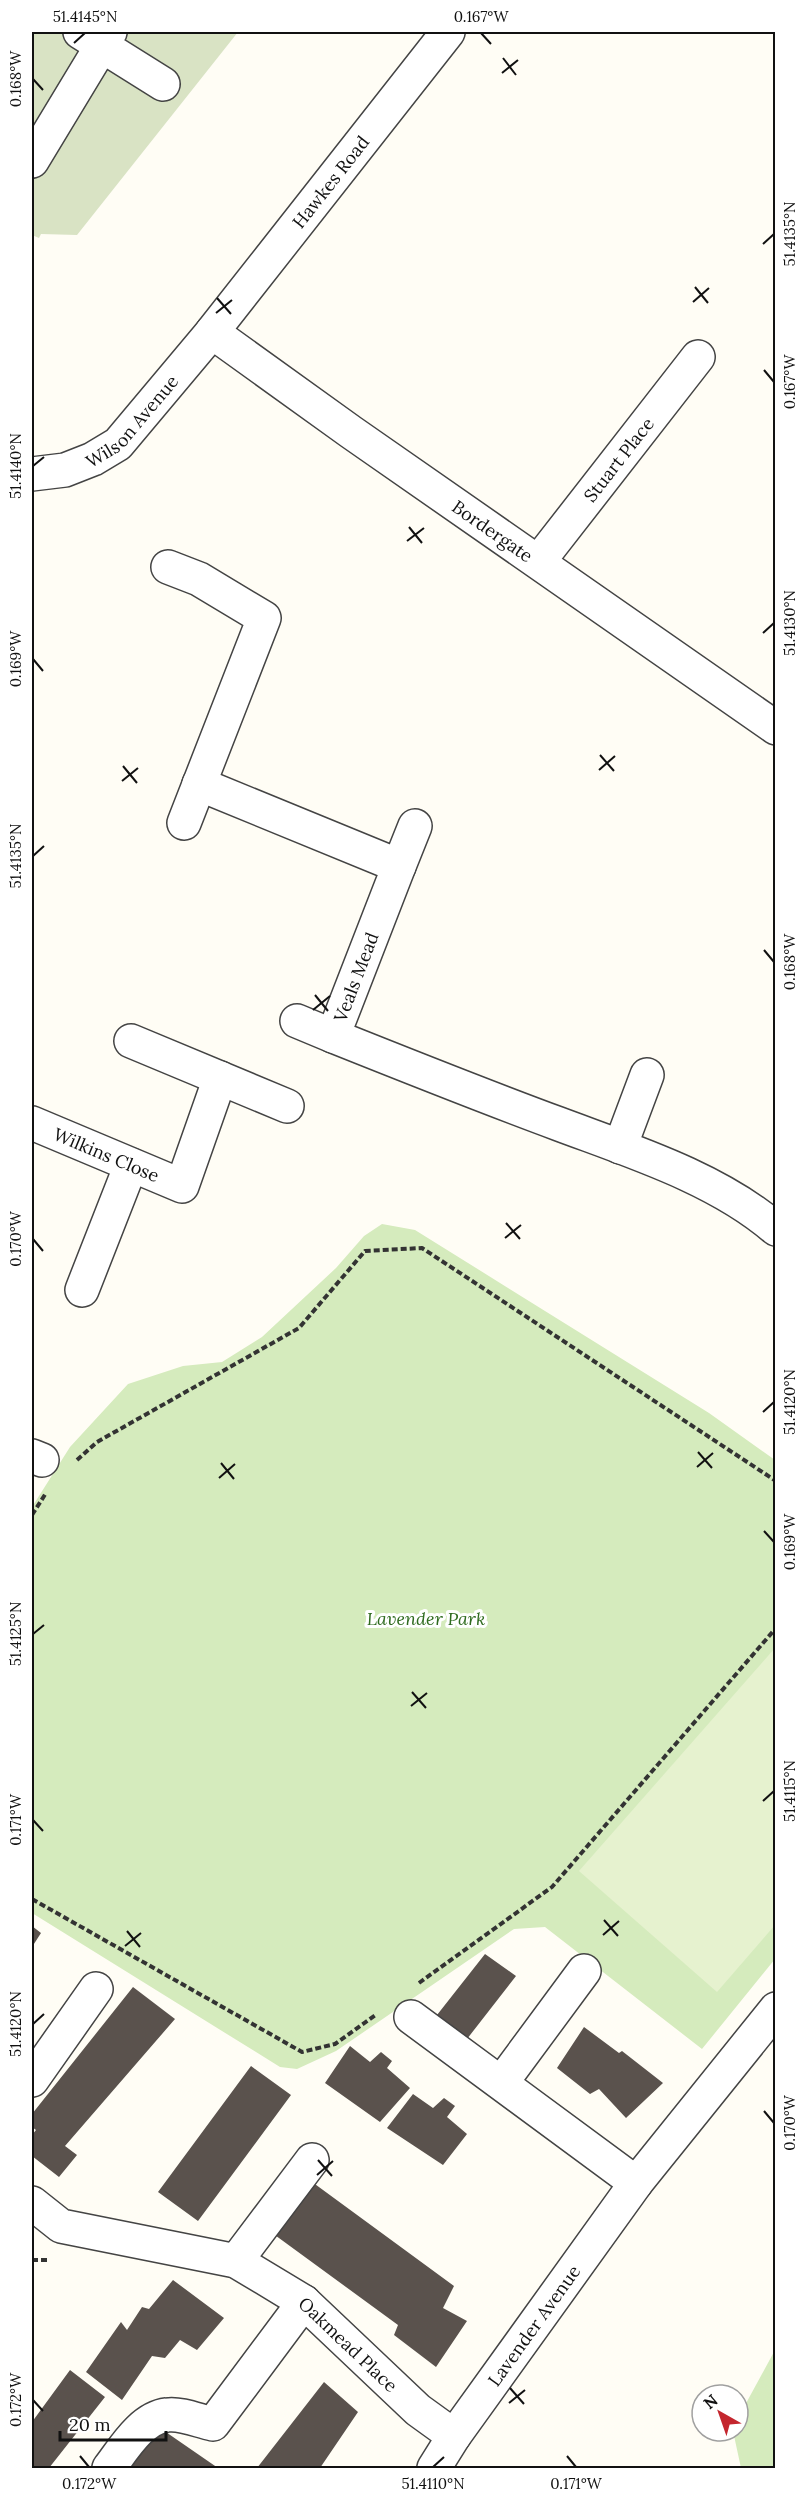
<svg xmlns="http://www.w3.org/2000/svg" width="807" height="2500" font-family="Lora,serif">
<rect width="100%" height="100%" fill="#fffdf5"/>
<path fill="#d5ebbd" d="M382,1224L415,1230L709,1413L775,1460V1959L702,2049L545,1927L514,1929L336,2051L297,2069L280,2067L32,1913V1507L70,1447L128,1384L183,1366L222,1362L262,1337L336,1268L364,1236Z
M775,2350V2468H741L733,2431H738V2418Z"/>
<path fill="#d9e3c4" d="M32,32H238L77,235L41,234L39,238L32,235Z"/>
<path fill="#e6f2cf" d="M775,1648V1925L717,1992L579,1871Z"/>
<path fill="#5a524d" d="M32,1926L41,1933L32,1947Z
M485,1954L516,1976L467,2039L437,2015Z
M133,1987L175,2019L65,2146L77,2155L59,2177L32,2156V2135L36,2130L32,2127V2114Z
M584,2027L619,2053L622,2051L663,2083L626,2118L599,2089L590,2094L557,2068Z
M350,2046L370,2062L381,2052L392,2061L387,2068L410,2088L380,2122L325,2083Z
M251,2066L291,2095L198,2221L158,2192Z
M413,2094L433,2108L444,2098L455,2106L447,2117L467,2134L443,2165L387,2128Z
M308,2179L454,2286L443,2308L467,2321L436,2367L394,2335L398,2325L268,2230Z
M173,2280L224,2318L197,2350L180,2340L165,2358L152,2356L122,2400L86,2372L121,2322L127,2330L142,2307L149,2309Z
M70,2370L105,2397L49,2468H32V2422Z
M324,2382L358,2412L320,2468H257Z
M160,2428L218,2468H129Z"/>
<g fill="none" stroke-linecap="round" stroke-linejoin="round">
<defs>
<g id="minor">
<path d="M80,32L163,84"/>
<path d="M32,161L110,32"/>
<path id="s1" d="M212,332L351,432L776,728"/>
<path id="s2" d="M32,474L65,470L93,459L118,444L212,332L448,32"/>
<path id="s3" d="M539,561L698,357"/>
<path d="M168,567L199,579L264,618L184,823"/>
<path d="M199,784L399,866L333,1036C408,1066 483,1096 559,1124C631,1151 717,1178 776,1229"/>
<path d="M399,866L415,826"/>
<path d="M297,1021L333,1036"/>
<path d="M131,1041L287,1106"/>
<path id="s4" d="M32,1123L182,1186L220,1078"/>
<path d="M620,1147L647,1075"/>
<path d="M82,1290L131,1165"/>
<path d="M32,1456L42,1460"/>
<path d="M411,2017L636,2183"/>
<path d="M32,2080L96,1989"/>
<path d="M502,2082L584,1971"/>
<path id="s5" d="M32,2203L61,2226L236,2261L304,2302L418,2410L454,2436"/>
<path d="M236,2261L312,2160"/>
<path d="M109,2468C123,2450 141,2418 167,2415C181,2413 199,2421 213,2424L304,2302"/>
<path id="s6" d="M434,2468L454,2436L636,2183L776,2009"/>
</g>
</defs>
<use href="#minor" stroke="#444" stroke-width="36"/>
<path stroke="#333" stroke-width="4" stroke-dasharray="6 3" stroke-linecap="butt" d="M77,1460L97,1442L299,1328L365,1251L422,1248L776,1481
M32,1515L46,1493
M32,1899L302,2052L335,2044L377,2014
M419,1983L552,1887L776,1628
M32,2260H48"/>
<use href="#minor" stroke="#fff" stroke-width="33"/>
</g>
<path fill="none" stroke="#111" stroke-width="2" d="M481,33L491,44M74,43L85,33M503,58L516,75M502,73L518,60M33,79L43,90M763,244L774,234M695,287L708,303M217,298L231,314M693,302L709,288M216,313L232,300M764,370L774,382M33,466L44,457M409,527L422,543M407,541L424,528M763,633L774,623M33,659L43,671M600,755L614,771M123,766L137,783M599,770L615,756M122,781L138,768M33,856L44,846M764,950L774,962M315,995L328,1011M313,1010L330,996M506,1223L520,1239M505,1238L521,1225M33,1239L43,1251M763,1412L774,1402M698,1452L712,1468M221,1463L234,1479M697,1467L713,1453M219,1478L235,1464M764,1531L774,1542M33,1634L44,1625M412,1692L426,1708M411,1706L427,1693M763,1801L774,1791M33,1820L43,1831M604,1920L618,1936M127,1931L140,1947M603,1935L619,1921M125,1946L141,1933M33,2024L44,2014M764,2111L774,2123M318,2160L332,2176M317,2175L333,2161M510,2388L524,2404M33,2400L43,2411M509,2403L525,2390M80,2456L89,2467M567,2456L576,2467M433,2467L444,2457"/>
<g text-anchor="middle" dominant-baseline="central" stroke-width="6" stroke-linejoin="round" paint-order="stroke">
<g font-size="18" fill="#111" stroke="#fff">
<text stroke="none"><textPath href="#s2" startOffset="430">Hawkes Road</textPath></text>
<text stroke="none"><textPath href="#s2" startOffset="118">Wilson Avenue</textPath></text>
<text stroke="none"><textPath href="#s3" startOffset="129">Stuart Place</textPath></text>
<text stroke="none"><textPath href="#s1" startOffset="344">Bordergate</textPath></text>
<text transform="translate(356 977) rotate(-69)">Veals Mead</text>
<text stroke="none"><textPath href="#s4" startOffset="81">Wilkins Close</textPath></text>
<text stroke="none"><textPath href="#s6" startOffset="174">Lavender Avenue</textPath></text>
<text stroke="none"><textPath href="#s5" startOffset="356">Oakmead Place</textPath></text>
</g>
<g font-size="18" font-style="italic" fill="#2f6b1f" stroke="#fff">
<text x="426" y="1618">Lavender Park</text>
</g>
</g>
<rect width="807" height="2500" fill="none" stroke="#ffffff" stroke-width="66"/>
<g transform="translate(720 2413) rotate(320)"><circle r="28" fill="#ffffff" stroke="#a0a0a0" stroke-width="1.5"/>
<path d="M0-4.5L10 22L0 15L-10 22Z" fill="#c4262e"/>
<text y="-9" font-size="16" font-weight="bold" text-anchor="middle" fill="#111111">N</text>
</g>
<path d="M60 2431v9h106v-9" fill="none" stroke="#111111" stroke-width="3"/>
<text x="69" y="2431" font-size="18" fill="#111111" stroke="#ffffff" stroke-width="4.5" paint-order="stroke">20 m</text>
<rect x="33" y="33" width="741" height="2434" fill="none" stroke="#111" stroke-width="2"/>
<g font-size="15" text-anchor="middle" fill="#111">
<text x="85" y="22">51.4145°N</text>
<text x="481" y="22">0.167°W</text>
<text transform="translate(16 79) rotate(-90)" y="5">0.168°W</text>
<text transform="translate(790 234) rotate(-90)" y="5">51.4135°N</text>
<text transform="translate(790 382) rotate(-90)" y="5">0.167°W</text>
<text transform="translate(16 466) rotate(-90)" y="5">51.4140°N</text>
<text transform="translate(790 623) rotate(-90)" y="5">51.4130°N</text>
<text transform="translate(16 659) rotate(-90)" y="5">0.169°W</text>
<text transform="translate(16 856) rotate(-90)" y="5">51.4135°N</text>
<text transform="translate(790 962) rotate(-90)" y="5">0.168°W</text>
<text transform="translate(16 1239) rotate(-90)" y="5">0.170°W</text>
<text transform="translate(790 1402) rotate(-90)" y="5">51.4120°N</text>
<text transform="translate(790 1542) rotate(-90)" y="5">0.169°W</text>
<text transform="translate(16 1634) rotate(-90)" y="5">51.4125°N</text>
<text transform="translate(790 1791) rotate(-90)" y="5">51.4115°N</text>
<text transform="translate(16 1820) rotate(-90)" y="5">0.171°W</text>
<text transform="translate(16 2024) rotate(-90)" y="5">51.4120°N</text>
<text transform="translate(790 2123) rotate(-90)" y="5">0.170°W</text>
<text transform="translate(16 2400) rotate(-90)" y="5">0.172°W</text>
<text x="89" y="2489">0.172°W</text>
<text x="433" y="2489">51.4110°N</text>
<text x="576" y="2489">0.171°W</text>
</g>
</svg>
